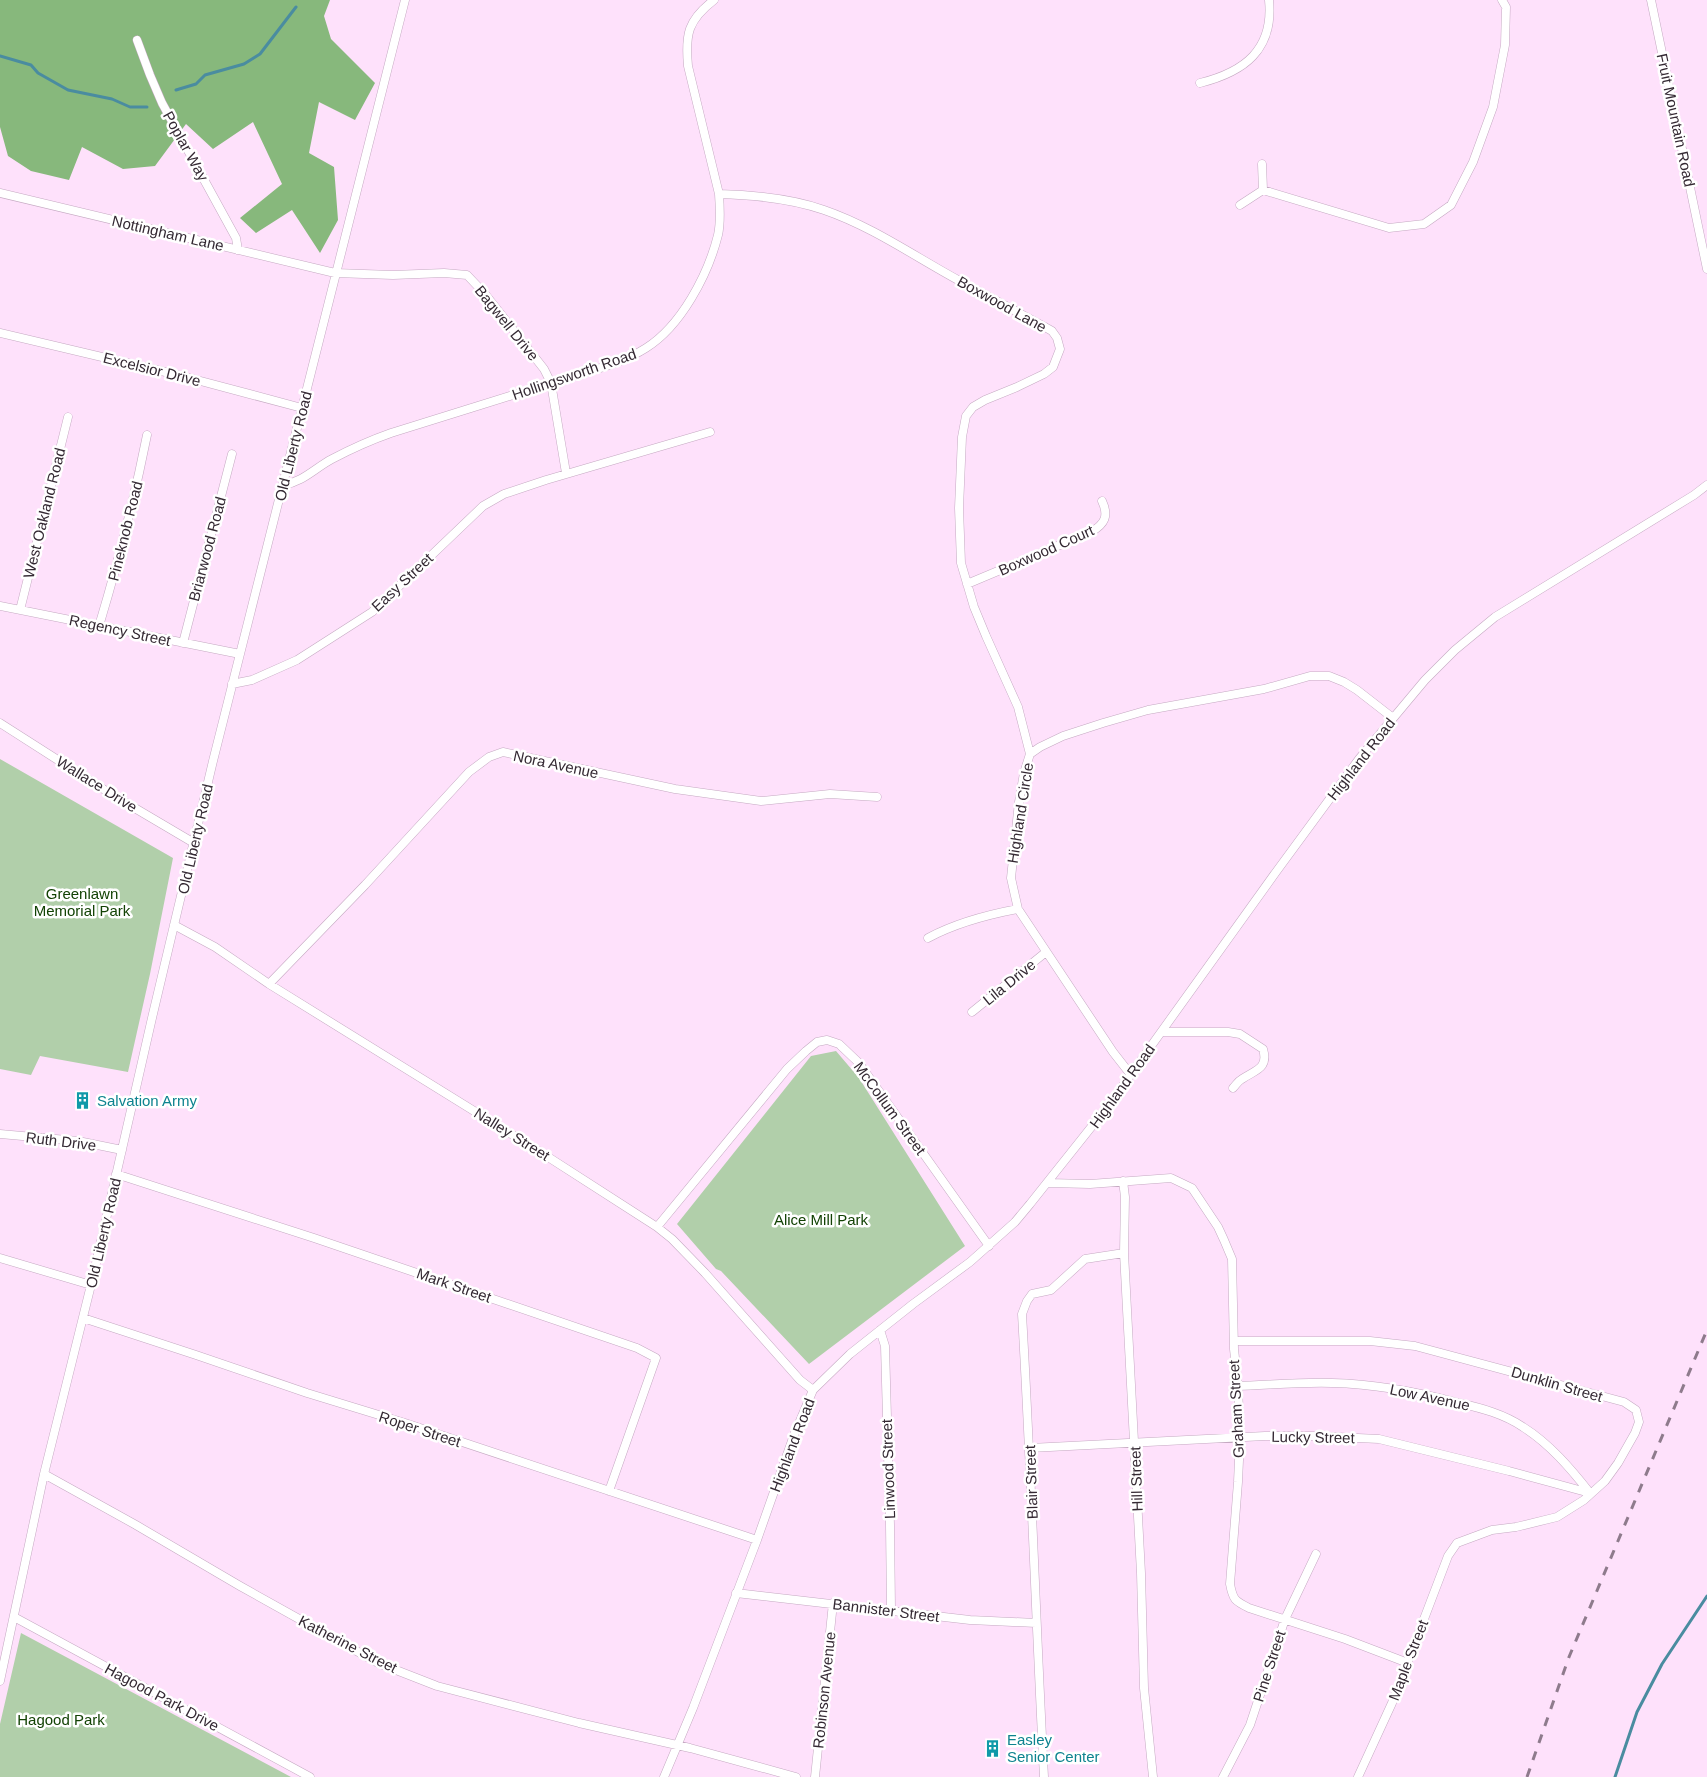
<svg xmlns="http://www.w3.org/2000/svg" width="1707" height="1777" font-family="Helvetica,sans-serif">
<rect width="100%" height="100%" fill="#fee1fb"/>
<path fill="#b1cfaa" d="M0,759L173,858L150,974L128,1072L40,1056L31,1075L0,1069Z
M836,1051L859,1078L965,1246L809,1364L721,1271L716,1269L677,1224L811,1056Z
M21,1633L291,1777H0V1724Z"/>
<path fill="#87b87c" d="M0,0H330L324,16L331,39L375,83L355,120L319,102L309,153L334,167L338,220L320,253L292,210L256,233L240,218L282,184L253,122L213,149L186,124L155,166L123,169L82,147L69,180L31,171L8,156L0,127Z"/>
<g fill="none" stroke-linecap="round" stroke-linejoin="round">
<path stroke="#4a8ca0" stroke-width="3" d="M0,56L31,65L38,73L68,90L112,99L130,107H147
M176,90L196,84L205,75L244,64L260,54L296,7
M1615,1777L1637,1712L1662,1664L1707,1596"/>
<defs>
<path id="street" d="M1651,0L1707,269
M137,40L150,75L162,103L236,238L238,250
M1200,83C1244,72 1274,50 1269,0
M1262,164L1263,190
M0,193L335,273L393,275L444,273L467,275L485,294L544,369L551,383L566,473
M719,194C754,195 790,198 824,210C871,226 914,256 958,280C987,296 1016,311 1045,327L1052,331L1057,338L1060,349L1053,367L1044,374L1017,387L985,400L973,407L966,416L962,437L959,508L961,563L974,607L986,636L1018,707L1030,754
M1240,205L1263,190L1389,228L1424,224L1451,205L1473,162L1493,107L1505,45L1506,7L1502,0
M0,333L178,375L302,408
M283,485C303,482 315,468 332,459C351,449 371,440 391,433C447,415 505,398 561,380C589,371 621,364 646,348C681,326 708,275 718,235C721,222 720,208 719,194L688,66C685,34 688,20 714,0
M967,584L1091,532C1105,524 1109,516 1102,501
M0,606L240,654
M20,610L68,417
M99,626C118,563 134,500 147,435
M183,643L232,454
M232,684L252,680L297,660L372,612L483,506L504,494L546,480L710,432
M0,723L111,794L194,843
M174,925L215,947L269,984L545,1155L657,1227L672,1239L705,1273L800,1380L813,1390
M928,938C956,923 986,915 1018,909
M269,984L365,885L469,772L489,757L503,752L675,789L761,801L830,794L877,797
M972,1012L1046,952
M1162,1032H1228L1240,1034L1263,1049C1269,1069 1255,1070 1242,1079C1238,1081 1236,1085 1233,1088
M1131,1075L1113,1052L1018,909L1011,878L1019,802L1024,773L1030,754L1040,747L1063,736L1103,723L1148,710L1264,689L1310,676H1329L1344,682L1357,690L1393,718
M0,1134L78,1141L122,1150
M116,1174L314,1238L637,1348L656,1358L609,1491
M1123,1181L1125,1197L1124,1253L1141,1573L1144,1688L1153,1777
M1048,1183L1090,1184L1171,1178L1192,1188L1218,1227L1224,1240L1232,1259L1234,1349L1238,1386L1240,1438L1238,1482L1230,1584C1233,1600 1235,1601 1249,1608L1345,1639L1408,1663
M657,1227L787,1069L806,1051L817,1042L827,1040L839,1044L859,1063L989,1246
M0,1258L91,1285
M83,1318L196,1355L307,1393L405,1423L757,1540
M880,1330L885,1346L890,1525L891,1609
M1234,1341H1370L1415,1346L1624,1402L1636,1410L1639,1422L1635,1433L1618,1463L1605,1481L1584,1500L1557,1517L1516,1527L1492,1530L1457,1543L1448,1556L1392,1703L1358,1777
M1238,1386C1269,1385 1301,1382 1332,1383C1375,1384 1418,1392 1459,1403C1481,1408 1504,1414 1523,1427C1550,1444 1571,1469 1590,1493
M1030,1448L1265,1436H1315L1379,1439L1509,1471L1590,1493
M44,1474L136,1525L240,1586L378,1663L437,1686L579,1723L690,1748L796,1777
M736,1593L970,1620L1036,1623
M14,1617L310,1777
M0,1681L44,1474L91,1285L152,1018L213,761L405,0
M664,1777L693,1708L757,1540L794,1435L813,1390L850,1354L913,1304L970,1262L1015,1222L1030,1204L1108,1106L1276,872L1359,759L1425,680L1455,650L1495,617L1694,495L1707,485
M815,1777L833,1603
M1044,1777C1036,1623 1031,1468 1022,1314L1027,1301L1032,1294L1051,1290L1085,1259L1124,1253
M1223,1777L1250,1725L1285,1619L1316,1554"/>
</defs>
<use href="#street" stroke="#c5a9c2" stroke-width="9"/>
<use href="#street" stroke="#fff" stroke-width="8"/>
<path stroke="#8e7b8c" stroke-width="3" stroke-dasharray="9 9" stroke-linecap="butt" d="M1527,1777L1569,1657L1707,1330"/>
</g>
<defs>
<symbol id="building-bare" viewBox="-9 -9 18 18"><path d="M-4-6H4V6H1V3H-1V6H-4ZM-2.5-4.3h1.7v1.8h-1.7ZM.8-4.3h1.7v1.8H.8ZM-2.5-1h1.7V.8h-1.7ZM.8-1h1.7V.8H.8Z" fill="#0f9aa8" stroke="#fff" stroke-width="2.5" paint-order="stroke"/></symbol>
</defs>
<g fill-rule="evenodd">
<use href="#building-bare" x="70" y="1088" width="25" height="25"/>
<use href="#building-bare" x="980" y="1736" width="25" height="25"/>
</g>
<g text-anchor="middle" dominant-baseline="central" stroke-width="5" stroke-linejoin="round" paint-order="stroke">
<g font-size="15" fill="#342933" stroke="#fff">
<text transform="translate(1676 120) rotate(78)">Fruit Mountain Road</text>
<text transform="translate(186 146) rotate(61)">Poplar Way</text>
<text transform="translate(168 233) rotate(13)">Nottingham Lane</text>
<text transform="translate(1002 304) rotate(29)">Boxwood Lane</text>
<text transform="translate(507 323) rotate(51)">Bagwell Drive</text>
<text transform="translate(152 369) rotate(14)">Excelsior Drive</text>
<text transform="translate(574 374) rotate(-19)">Hollingsworth Road</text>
<text transform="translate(293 446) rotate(-76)">Old Liberty Road</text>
<text transform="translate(44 513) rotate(-76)">West Oakland Road</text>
<text transform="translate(125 531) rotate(-76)">Pineknob Road</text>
<text transform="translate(207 549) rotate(-75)">Briarwood Road</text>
<text transform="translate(1046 550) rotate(-24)">Boxwood Court</text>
<text transform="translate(402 582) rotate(-43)">Easy Street</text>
<text transform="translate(120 630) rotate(12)">Regency Street</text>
<text transform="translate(1361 759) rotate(-52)">Highland Road</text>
<text transform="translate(556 764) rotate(12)">Nora Avenue</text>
<text transform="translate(97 784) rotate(32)">Wallace Drive</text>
<text transform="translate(1020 813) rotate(-81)">Highland Circle</text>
<text transform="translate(195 839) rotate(-77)">Old Liberty Road</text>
<text transform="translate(1009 982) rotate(-39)">Lila Drive</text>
<text transform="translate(1122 1086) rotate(-54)">Highland Road</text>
<text transform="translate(890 1108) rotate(54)">McCollum Street</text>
<text transform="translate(512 1134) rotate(32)">Nalley Street</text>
<text transform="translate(61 1141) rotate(7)">Ruth Drive</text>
<text transform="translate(103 1233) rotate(-77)">Old Liberty Road</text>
<text transform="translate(454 1285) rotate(19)">Mark Street</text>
<text transform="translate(1557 1384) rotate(16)">Dunklin Street</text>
<text transform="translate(1430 1397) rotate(12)">Low Avenue</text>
<text transform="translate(1236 1409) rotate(-93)">Graham Street</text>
<text transform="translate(420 1429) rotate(18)">Roper Street</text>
<text transform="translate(1313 1437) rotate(1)">Lucky Street</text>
<text transform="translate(792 1445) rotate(-69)">Highland Road</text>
<text transform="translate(888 1469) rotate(-92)">Linwood Street</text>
<text transform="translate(1136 1479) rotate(-92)">Hill Street</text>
<text transform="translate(1031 1482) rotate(-92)">Blair Street</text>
<text transform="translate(886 1610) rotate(7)">Bannister Street</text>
<text transform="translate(348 1644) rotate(27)">Katherine Street</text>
<text transform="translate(1408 1660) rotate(-69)">Maple Street</text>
<text transform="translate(1269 1666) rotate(-72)">Pine Street</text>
<text transform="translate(824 1690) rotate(-84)">Robinson Avenue</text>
<text transform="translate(162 1697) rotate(28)">Hagood Park Drive</text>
</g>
<g font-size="15" fill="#124204" stroke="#fff">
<text x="82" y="893">Greenlawn<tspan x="82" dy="17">Memorial Park</tspan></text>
<text x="821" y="1219">Alice Mill Park</text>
<text x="61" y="1719">Hagood Park</text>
</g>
<g font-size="15" fill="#0d838f" stroke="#fff" text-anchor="start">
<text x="97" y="1100">Salvation Army</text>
<text x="1007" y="1739">Easley<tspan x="1007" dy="17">Senior Center</tspan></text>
</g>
</g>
</svg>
